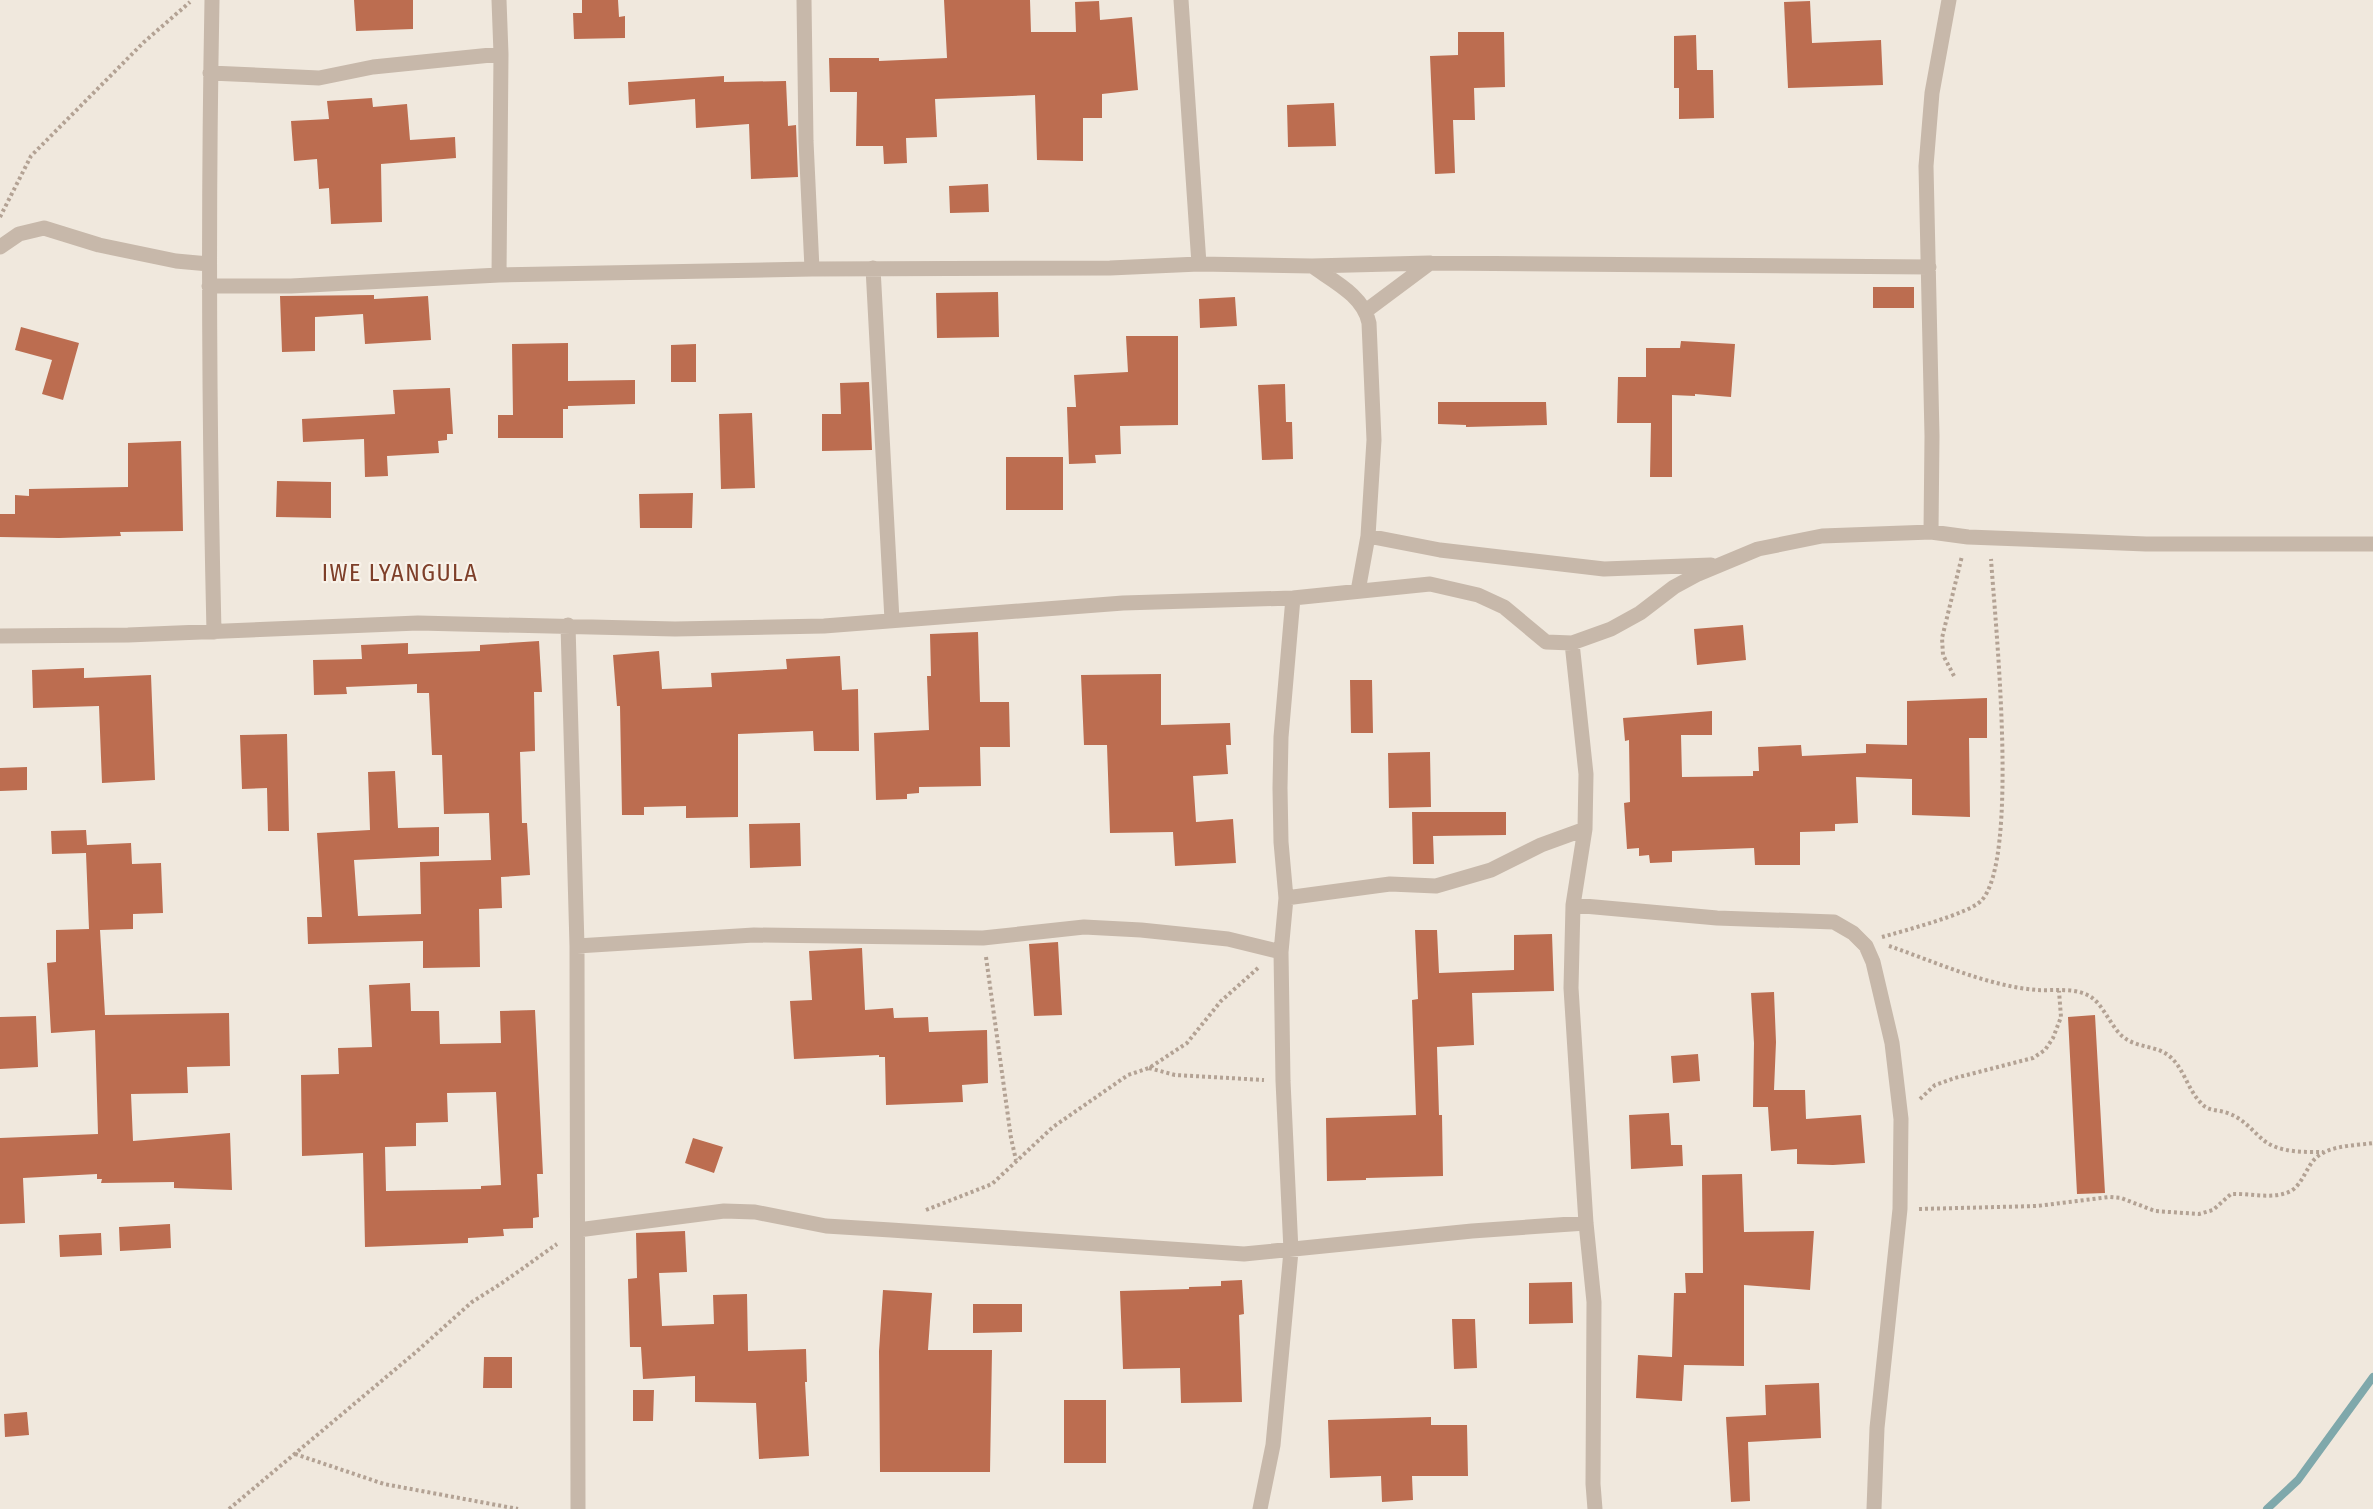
<svg xmlns="http://www.w3.org/2000/svg" width="2373" height="1509" font-family="'Fira Sans Condensed',sans-serif">
<rect width="100%" height="100%" fill="#f0e8dd"/>
<g fill="none" stroke-linecap="round" stroke-linejoin="round">
<path stroke="#7fa8ab" stroke-width="8" d="M2267,1509L2298,1480L2373,1377"/>
</g>
<path fill="#bc6d50" fill-rule="evenodd" d="M354,0H413V29L356,31Z
M582,0H618L619,17L625,16V38L574,39L573,13H582Z
M944,0H1030L1031,32H1076L1075,2L1099,1L1100,20L1132,17L1138,90L1102,94V118H1083V161L1037,160L1035,95L935,99L937,137L906,138L907,163L884,164L883,146H856L857,92H830L829,58H879V61L947,58Z
M1810,1L1812,43L1881,40L1883,85L1788,88L1784,2Z
M1458,32H1504L1505,87L1474,88L1475,120H1453L1455,173L1435,174L1430,56L1458,55Z
M1696,35L1697,70H1713L1714,118L1679,119V88H1674V36Z
M724,76V82L786,81L788,126L796,125L798,177L751,179L749,124L696,128L695,99L629,105L628,82Z
M372,98L373,107L407,104L410,140L455,137L456,158L381,164L382,222L331,224L329,188L319,189L317,159L294,161L291,121L329,119L327,101Z
M1334,103L1336,146L1288,147L1287,105Z
M988,184L989,212L950,213L949,186Z
M1873,287H1914V308H1873Z
M998,292L999,337L937,338L936,293Z
M374,295V299L428,296L431,340L365,344L363,314L315,317V351L282,352L280,296Z
M1235,297L1237,326L1200,328L1199,299Z
M21,327L79,343L63,400L42,394L52,360L15,350Z
M1126,336H1178V425L1120,426L1121,454L1095,455L1096,463L1069,464L1067,407H1076L1074,375L1128,372Z
M1681,341L1735,344L1731,397L1695,394V396L1672,395V477H1650L1651,423H1617L1618,377H1646V348H1680Z
M568,343V381L635,380V404L568,406V409H563V438H498V415H513L512,344Z
M696,344V382H671V345Z
M869,382L872,450L822,451V414H841L840,383Z
M1285,384L1286,422H1292L1293,459L1262,460L1258,385Z
M450,388L453,434H447V440L438,441L439,453L387,456L388,476L365,477L364,439L303,442L302,419L395,414L393,390Z
M1438,402H1546L1547,425L1466,427V425L1438,424Z
M752,413L755,488L721,489L719,414Z
M181,441L183,531L120,532L121,536L59,538L0,537V514H15V495L29,496V489L128,487V443Z
M1006,457H1063V510H1006Z
M277,481L331,482V518L276,517Z
M693,493L692,528H640L639,494Z
M1743,625L1746,660L1697,665L1694,629Z
M978,632L980,702H1009L1010,747H980L981,786L919,787V793L907,794V799L876,800L874,733L929,730L927,676H931L930,634Z
M539,641L542,692H534L535,751L520,752L522,823H527L530,875L501,877L502,908L479,909L480,967L423,968V941L308,944L307,917H322L317,833L370,830L368,772L395,771L398,828L439,827V856L354,860L358,916L421,914L420,862L491,860L489,813L444,814L442,755H432L429,693H417V684L346,687L347,694L314,695L313,660L362,659L361,645L408,643V654L480,651V645Z
M659,651L662,689L712,687L711,673L787,669L786,659L840,656L842,690L858,689L859,751H814L813,731L738,734V817L686,818V806L644,807V815H622L620,706H617L613,655Z
M84,668V678L151,675L155,780L102,783L99,706L33,708L32,670Z
M1161,674V725L1230,723L1231,745H1226L1228,774L1193,776L1196,822L1233,819L1236,863L1175,866L1173,832L1110,833L1107,745H1084L1081,675Z
M1350,680H1372L1373,733H1351Z
M1987,698V738H1969L1970,817L1912,815V779L1856,777L1858,823L1835,824V831L1800,832V865H1755L1754,848L1672,851V862L1650,863L1649,855L1639,856V848L1627,849L1624,803L1630,802L1629,740L1625,741L1623,718L1712,711V735H1681L1682,777L1753,776V771H1759L1758,747L1801,745L1802,756L1866,753V744L1907,745V701Z
M287,734L289,831H268L267,788L242,789L240,735Z
M1430,752L1431,807L1389,808L1388,753Z
M27,767V790L0,791V768Z
M1412,812H1506V835L1433,836L1434,864H1413Z
M800,823L801,866L750,868L749,824Z
M86,830L87,845L131,843L132,864L161,863L163,913L133,914V929L100,930L105,1015L229,1013L230,1066L187,1067L188,1093L131,1094L133,1141L230,1133L232,1190L174,1188V1182L101,1183L102,1179H97V1174L23,1178L25,1223L0,1224V1138L98,1134L95,1030L51,1033L47,963L56,962V930L89,929L86,853L52,854L51,831Z
M1415,930H1437L1439,973L1514,970V935L1552,934L1554,991L1472,993L1474,1045L1437,1047L1439,1115H1442L1443,1176L1366,1178V1180L1327,1181L1326,1118L1416,1115L1412,1000L1418,999Z
M1058,942L1062,1015L1034,1016L1029,944Z
M862,948L865,1010L893,1008L894,1018L928,1017L929,1032L987,1030L988,1083L962,1085L963,1102L886,1105L885,1057H879V1055L794,1059L790,1001L812,1000L809,951Z
M410,983L411,1011H439L440,1044L501,1043L500,1011L535,1010L543,1174H537L539,1217L533,1218V1228L503,1229L504,1236L468,1238V1243L365,1247L363,1153L302,1156L301,1075L339,1074L338,1048L372,1047L369,985ZM496,1092L501,1185L481,1186V1189L386,1191L385,1147L416,1146V1123L448,1122L447,1093Z
M1774,992L1776,1042L1774,1090H1805L1806,1119L1861,1115L1865,1163L1833,1165L1797,1164V1149L1771,1151L1768,1107H1753L1754,1043L1751,993Z
M2095,1015L2105,1193L2077,1194L2068,1017Z
M36,1016L38,1067L0,1069V1017Z
M1698,1054L1700,1081L1673,1083L1671,1056Z
M1669,1113L1671,1145H1682L1683,1166L1631,1169L1629,1115Z
M693,1138L723,1147L714,1173L685,1163Z
M1742,1174L1744,1232L1814,1231L1810,1290L1744,1285V1366L1684,1365L1682,1401L1636,1398L1638,1355L1672,1357L1674,1293H1686L1685,1273H1703L1702,1175Z
M170,1224L171,1248L120,1251L119,1227Z
M685,1231L687,1272L659,1273L662,1326L714,1324L713,1295L747,1294L748,1351L806,1349L807,1382H805L809,1456L759,1459L756,1403L695,1402V1376L643,1379L641,1347H630L628,1279L637,1278L636,1233Z
M101,1233L102,1255L60,1257L59,1235Z
M1242,1280L1244,1314L1239,1315L1242,1402L1181,1403L1180,1368L1123,1369L1120,1291L1189,1289V1287L1221,1286V1281Z
M1572,1282L1573,1323L1529,1324V1283Z
M883,1290L932,1293L928,1350H992L990,1472H880L879,1351Z
M973,1304H1022V1332L973,1333Z
M1452,1319H1475L1477,1368L1454,1369Z
M484,1357H512V1388H483Z
M1819,1383L1821,1438L1748,1442L1750,1501L1731,1502L1726,1417L1766,1415L1765,1385Z
M633,1390H654L653,1421H633Z
M1064,1400H1106V1463H1064Z
M27,1412L29,1435L5,1437L4,1414Z
M1431,1417V1425H1467L1468,1476H1412L1413,1500L1382,1502L1381,1476L1330,1478L1328,1420Z"/>
<g fill="none" stroke-linecap="round" stroke-linejoin="round">
<path stroke="#b3a294" stroke-width="4" stroke-dasharray="3 3" stroke-linecap="butt" d="M0,217L31,156L144,42L190,2
M1954,676L1943,655L1942,638L1962,556
M1882,937C1903,931 1968,914 1981,901C2020,861 1995,620 1991,559
M1889,946C1936,962 1987,986 2037,990C2054,991 2076,987 2091,997C2104,1006 2110,1025 2122,1036C2136,1048 2154,1045 2168,1055C2184,1067 2187,1089 2201,1103C2208,1112 2219,1109 2230,1114C2243,1119 2252,1130 2262,1139C2278,1153 2304,1152 2323,1152
M986,957L1011,1138L1016,1160
M1149,1068L1175,1075L1264,1080
M1920,1099L1935,1085L1955,1078L2033,1058L2045,1050L2053,1038L2061,1017L2059,991
M1919,1209L2037,1206L2109,1197L2121,1198L2155,1211L2199,1214L2213,1210L2231,1194C2250,1193 2273,1200 2291,1191C2302,1184 2305,1171 2313,1161C2326,1145 2353,1146 2373,1143
M926,1210L992,1184L1053,1127L1128,1075L1149,1068L1187,1043L1221,1001L1259,967
M295,1454L384,1484L518,1509
M229,1509L416,1352L472,1302L502,1283L557,1244"/>
<path stroke="#c7b8aa" stroke-width="15" d="M212,0C208,211 209,421 214,632
M804,0L806,141L812,269
M1181,0L1199,264
M210,73L319,78L373,67L501,54
M0,247L19,234L44,228L99,245L176,261L209,264
M1312,266C1333,281 1364,296 1369,323L1374,440L1368,536L1358,591
M873,268L892,620
M499,275L501,54L499,0
M209,286H291L499,275L812,269L1110,268L1199,264L1312,266L1430,263L1929,267
M1367,310L1430,263
M1931,532L1932,436L1926,166L1932,93L1949,0
M1368,536L1440,550L1604,569L1711,565
M568,625L577,946L578,1509
M0,636L128,635L418,623L675,629L824,626L1123,603L1293,598L1430,584L1478,595L1504,607L1546,642L1572,643L1611,629L1640,613L1674,587L1698,574L1758,549L1822,536L1931,532L1968,537L2146,544H2373
M1572,643L1586,774L1585,829L1573,905L1571,988L1586,1223L1594,1302L1593,1484L1595,1509
M1286,898L1390,884L1436,886L1491,870L1541,845L1585,829
M1573,905L1717,918L1834,922L1853,933L1866,946L1873,962L1892,1043L1901,1119L1900,1209L1877,1428L1874,1509
M577,946L754,935L983,938L1084,927L1141,930L1228,939L1281,952
M578,1230L724,1211L755,1212L826,1226L891,1230L1244,1254L1472,1231L1586,1223
M1260,1509L1273,1445L1291,1251L1283,1081L1281,952L1286,898L1281,842L1280,788L1281,737L1293,598"/>
</g>
<g text-anchor="middle" dominant-baseline="central" stroke-width="4.5" stroke-linejoin="round" paint-order="stroke">
<g font-size="24" letter-spacing="1.5" fill="#7e3f29" stroke="#f8f2e9">
<text x="400" y="573">IWE LYANGULA</text>
</g>
</g>
</svg>
